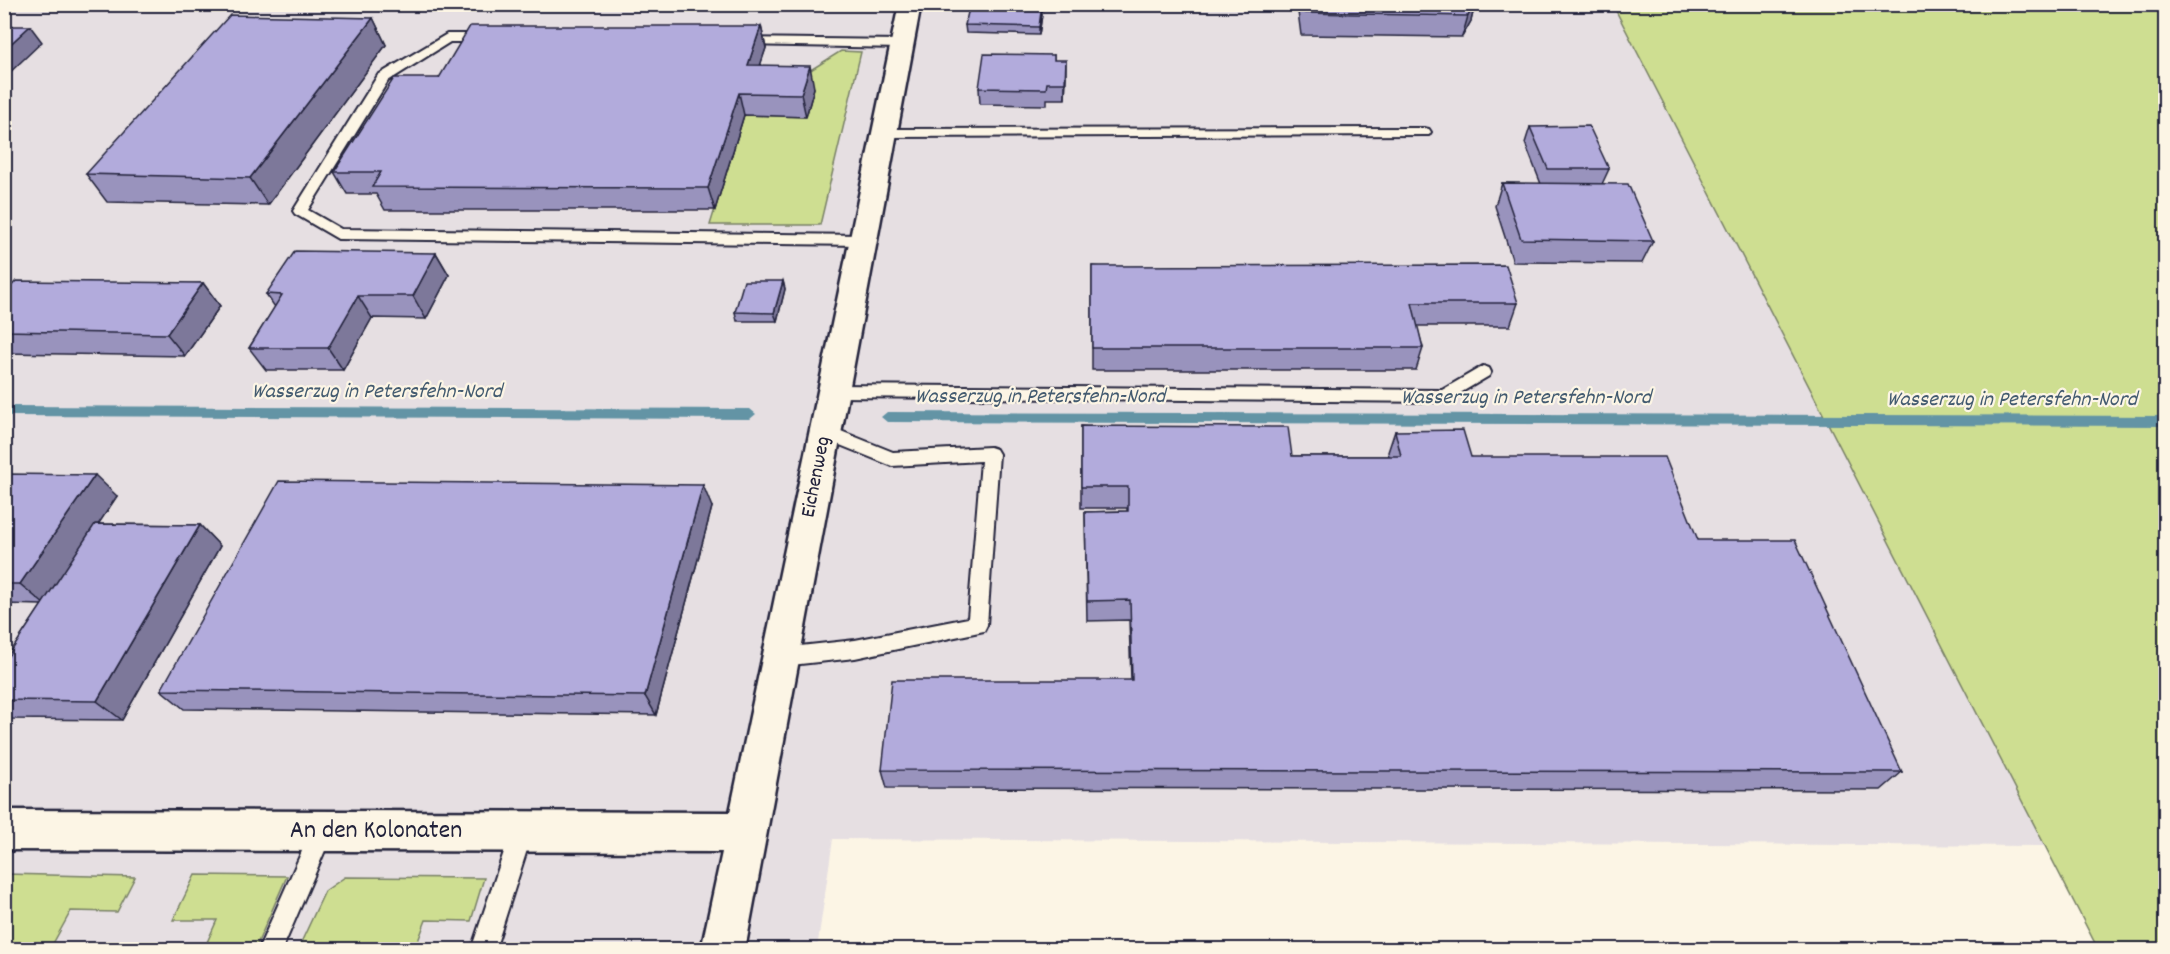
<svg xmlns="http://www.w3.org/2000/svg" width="2170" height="954" font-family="Dekko,sans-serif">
<rect width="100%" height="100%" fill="#fcf5e5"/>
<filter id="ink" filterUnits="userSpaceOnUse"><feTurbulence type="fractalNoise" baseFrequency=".0167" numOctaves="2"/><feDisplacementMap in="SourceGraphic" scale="12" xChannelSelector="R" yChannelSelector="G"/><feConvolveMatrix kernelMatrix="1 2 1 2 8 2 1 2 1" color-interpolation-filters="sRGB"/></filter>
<g filter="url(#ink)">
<path fill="#e6dfe2" d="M5,5H1613L2046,846L833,839L817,949L5,950Z"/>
<path fill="#cede91" stroke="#788066" stroke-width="1.5" d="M1613,5H2165V949H2098Z
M841,51L861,52L820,225H710L744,115L805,117L801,76Z
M5,874L135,877L117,912L71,911L50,949L5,950Z
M195,875L287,876L255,949H204L217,920H173Z
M345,877L484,878L471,921L426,920L415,949H298L325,891Z"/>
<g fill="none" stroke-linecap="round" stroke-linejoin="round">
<path fill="#6394a5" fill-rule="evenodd" d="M4,406L750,409L756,414L750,419L4,416Z
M887,412L2166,416V426L887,422L881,417Z"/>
<defs>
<path id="service" d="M447,34H485L491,38L485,42H450L388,81L308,210L341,229L864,235L872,240L864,245L338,239L295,214L293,211L378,75Z
M740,38L902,40L908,44L902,48L736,45L734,42L736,39Z
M1424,128L1429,129L1431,132L1429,135L885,137L878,133L885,129Z
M1483,366L1489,368L1491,372L1489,376L1445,402L834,397L828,395L826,391L828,387L834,385L1442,390Z
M826,425L893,452L990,447L996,449L999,454L987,625L984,631L855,658L782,666L775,663L772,657L775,651L782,648L855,640L968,618L981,461L892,466L820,437L817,432L820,427Z
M522,820L530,823L533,831L495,950H471L511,831L514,823Z
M322,821L330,824L333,832L282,950H258L314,824Z"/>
<path id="minor" d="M899,4H921L745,950H701L722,852L4,850V810L730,812Z"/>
</defs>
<use href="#service" stroke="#22223b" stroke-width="4"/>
<use href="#minor" stroke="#22223b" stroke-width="5"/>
<use href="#service" fill="#fcf5e5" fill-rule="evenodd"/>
<use href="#minor" fill="#fcf5e5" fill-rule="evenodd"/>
</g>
<path fill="#9993bd" stroke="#22223b" stroke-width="1.5" d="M1297,4H1475L1471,21L1462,37L1301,35Z
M1043,8L1039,35L966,33L965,25Z
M373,18L386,45L268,205L107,202L86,174Z
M761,26L766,48L760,65L814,88L806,117L744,115L715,210H385L376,194H347L334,172L439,78Z
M1054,55V60L1066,76L1065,99H1047V105L980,104L979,88Z
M1530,127L1609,169L1602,184L1653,241L1642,263L1513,262L1495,206L1502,183L1541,184L1525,143Z
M436,253L449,275L426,319L372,318L343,370H266L249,348L275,307L266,294Z
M1092,266L1518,303L1510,326H1417L1423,348L1416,370H1092Z
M783,281L785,289L777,321H737L735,312Z
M203,283L220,306L185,356L4,353V294Z
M1081,426L1292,456H1389L1388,452L1395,431L1471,457L1698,540L1902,772L1881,790L887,788L882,770L1131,680L1129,620L1087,621L1085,512L1127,511V508H1081Z
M4,474L117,496L98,524L200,525L220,546L122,720L8,719L4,717V662L42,605L4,604Z
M712,507L656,715L184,709L161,690Z"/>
<path fill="#7d789a" stroke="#22223b" stroke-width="1.5" d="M1042,4H1043V8L1039,35V27Z
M1474,4H1475L1471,21L1462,37L1468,16Z
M373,18L386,45L268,205L250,178Z
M30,26L42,42L4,78V50Z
M761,26L766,48L753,87L748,65Z
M1066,60V76L1065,99V83Z
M810,66L814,88L806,117L801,94Z
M739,93L744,115L715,210L708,188Z
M436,253L449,275L426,319L413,296Z
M783,281L785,289L777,321L774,313Z
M203,283L220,306L185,356L167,334Z
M358,296L372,318L343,370L328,348Z
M95,475L117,496L45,605L20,584Z
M703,485L712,507L656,715L645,696Z
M200,525L220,546L122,720L97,701Z"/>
<path fill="#b2abdc" stroke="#22223b" stroke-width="1.5" d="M970,4H1042L1039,27L965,25Z
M1303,4H1474L1468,16L1305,13Z
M230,15L373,18L250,178L86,174Z
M4,26H30L4,50Z
M470,26H761L748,65L810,66L801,94L739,93L708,188L372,187L381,172H334L394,78H439Z
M984,54L1054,55V60H1066L1065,83H1047L1046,89L979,88Z
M1589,126L1609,169H1548L1530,127Z
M1502,183L1628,184L1653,241L1521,239Z
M295,251L436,253L413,296H358L328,348H249L282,295L266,294Z
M1506,265L1518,303H1412L1423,348H1092V266Z
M16,281L203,283L167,334L4,331V294Z
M744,281H783L774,313L735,312Z
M1081,426L1288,427L1292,456H1401L1395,431L1463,430L1471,457H1665L1698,540H1795L1902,772L882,770L892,680H1132L1130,600L1087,601L1085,512L1128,511V487H1081Z
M4,474L95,475L20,584H4Z
M279,481L703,485L645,696L161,690Z
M95,524L200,525L97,701L4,700V662Z"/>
</g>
<g text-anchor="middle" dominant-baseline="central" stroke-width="4.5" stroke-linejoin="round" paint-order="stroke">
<g font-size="21" fill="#22223b" stroke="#fcf5e5">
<text transform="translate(817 477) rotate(-79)">Eichenweg</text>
</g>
<g font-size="22" font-style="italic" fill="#435b70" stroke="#fcf5e5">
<text x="377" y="392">Wasserzug in Petersfehn-Nord</text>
<text x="1040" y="397">Wasserzug in Petersfehn-Nord</text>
<text x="1526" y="398">Wasserzug in Petersfehn-Nord</text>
<text x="2012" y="400">Wasserzug in Petersfehn-Nord</text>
</g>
<g font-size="26" fill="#22223b" stroke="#fcf5e5">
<text x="376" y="831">An den Kolonaten</text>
</g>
</g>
<rect width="2170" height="954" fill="none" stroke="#fcf5e5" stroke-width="24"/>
<rect x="12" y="12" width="2146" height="930" fill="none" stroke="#22223b" stroke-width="2" filter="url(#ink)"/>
</svg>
